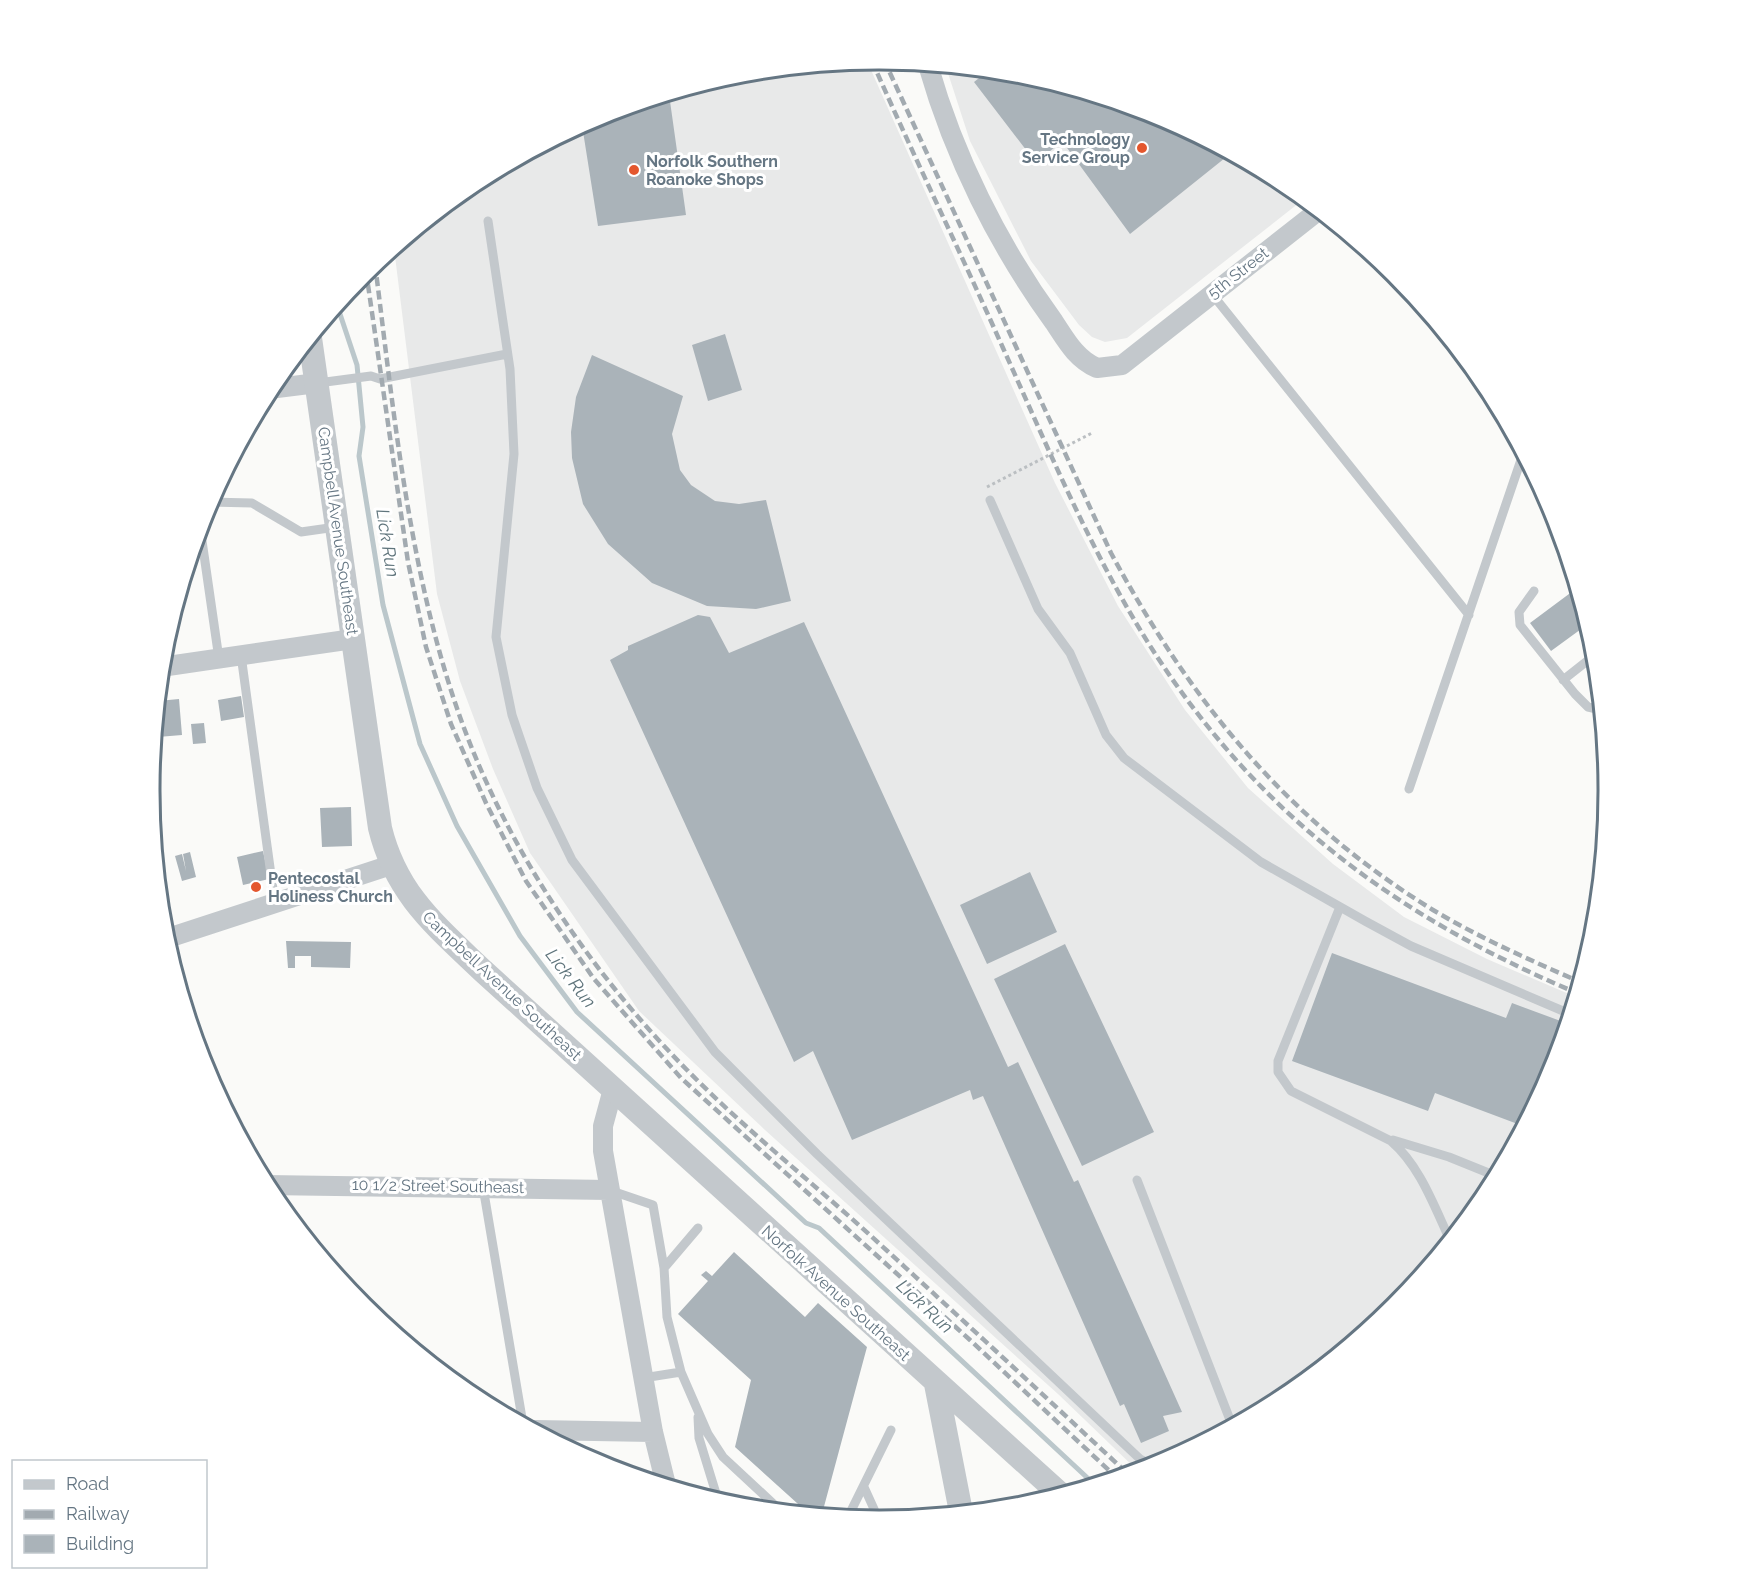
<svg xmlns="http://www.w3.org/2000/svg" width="1758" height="1580" font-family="Raleway,sans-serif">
<rect width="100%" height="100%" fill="#fafaf8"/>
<path fill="#e8e9e9" d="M867,61L1055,483L1118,606L1185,710L1248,788L1333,864L1404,917L1487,959L1576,997L1553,1070L1486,1196L1395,1306L1284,1397L1158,1465L1138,1471L1058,1394L765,1130L639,1011L530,853L493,769L460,681L437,594L394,248L474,183L600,115L737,74Z
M946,67L1022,74L1159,116L1285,183L1304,199L1127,338L1105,342L1092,337L1079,325L1031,261L970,141Z"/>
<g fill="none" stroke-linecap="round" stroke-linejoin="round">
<path stroke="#bbc7cb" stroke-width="5" d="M337,305L357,365L363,427L359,456L383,605L420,744L457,826L520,936L577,1012L806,1223L819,1228L1094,1484"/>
</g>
<path fill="#aab3b9" d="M988,71L1022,74L1159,116L1230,154L1130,234L1062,141L1036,163L974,82Z
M669,94L686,215L598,226L582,125L600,115Z
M725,334L742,390L708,401L692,345Z
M592,355L683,396L672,434L680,470L691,485L715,501L739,504L766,500L791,601L756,609L707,606L652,583L608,544L583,504L572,458L571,432L576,397Z
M1577,588L1588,624L1551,651L1530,623Z
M698,615L710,617L729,653L804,622L1008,1067L1018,1062L1074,1182L1078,1180L1182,1412L1163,1416L1169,1431L1141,1443L1124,1404L1120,1406L983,1096L973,1100L970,1090L852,1140L813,1051L794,1062L610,660L628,650V646Z
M241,696L244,717L221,721L218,700Z
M179,699L182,735L158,737V701Z
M204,723L206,743L193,744L191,724Z
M351,807L352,846L322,847L320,808Z
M263,851L269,879L243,885L237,857Z
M190,852L196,877L182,881L175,856L182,854L186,871L183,854Z
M1030,872L1057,932L987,964L960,905Z
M286,941L351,942L350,968L311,967V956H295V968H288Z
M1065,944L1154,1132L1082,1166L994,979Z
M1332,953L1506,1018L1512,1003L1566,1023L1553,1070L1523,1126L1435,1093L1428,1111L1292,1061Z
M734,1252L805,1317L818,1303L867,1347L822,1514L808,1513L735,1447L751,1380L678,1314L708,1281L701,1275L706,1271L712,1276Z"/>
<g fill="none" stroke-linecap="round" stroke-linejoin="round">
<path stroke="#bbbfc2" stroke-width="3" stroke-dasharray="3 3" stroke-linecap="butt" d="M987,487L1092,433"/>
<path stroke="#c3c8cc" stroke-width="9" d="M488,221L510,369L514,454L496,637L512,715L537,788L572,860L715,1052L817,1154L1140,1459L1153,1466
M1212,294L1469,615
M318,383L371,376L380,379L507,354
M990,500L1038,609L1070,653L1106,735L1124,758L1261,862L1365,921L1411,946L1570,1014
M209,502L252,503L301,532L336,527
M200,527L219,659
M1534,591L1519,612L1520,625L1575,694L1588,707L1601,710
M241,655L275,904
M1563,680L1596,654
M1409,789L1523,454
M1340,907L1278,1061V1072L1291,1091L1391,1141C1420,1166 1434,1206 1450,1240
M1393,1140L1449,1157L1496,1176
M1137,1180L1232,1425
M483,1187L523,1424
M609,1190L653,1205L664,1268L667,1317L681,1372L708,1434L723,1457L780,1510
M664,1268L698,1228
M643,1378L681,1372
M698,1417L699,1438L718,1500
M864,1487L879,1520
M848,1517L891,1430"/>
<path stroke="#c3c8cc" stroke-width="20" d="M928,65C954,156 998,245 1054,322C1066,340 1076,359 1097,368L1122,365L1318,211
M269,389L317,383
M161,667L353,639
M165,939L391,865
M613,1089L603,1126V1151L653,1432L666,1485
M266,1185L609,1190
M535,1430L653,1432"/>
<path stroke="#c3c8cc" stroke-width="24" d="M310,338L380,828C396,894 436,926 483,971L1060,1494
M936,1384L961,1512"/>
<path stroke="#a2aab0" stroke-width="4.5" stroke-dasharray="9 4.5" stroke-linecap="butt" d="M884,60L1111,553C1191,702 1287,820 1433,910C1480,938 1530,960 1580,982
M872,61C914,157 960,251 1003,348C1049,450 1093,557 1154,652C1261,817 1397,917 1577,993
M375,264C394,414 409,573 460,717C507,849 590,972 688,1071C742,1126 803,1175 860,1226C950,1308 1039,1391 1128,1474
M366,271L408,562L426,647L451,724L486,803L526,881L594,979L681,1078L970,1340L1116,1477"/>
</g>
<g fill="#e4572e" stroke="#fff" stroke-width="2">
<circle cx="1142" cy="148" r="6"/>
<circle cx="634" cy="170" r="6"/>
<circle cx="256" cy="887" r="6"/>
</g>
<g text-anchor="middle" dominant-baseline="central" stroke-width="6" stroke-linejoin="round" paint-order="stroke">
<g font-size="16" font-weight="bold" fill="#657683" stroke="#fff" text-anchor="start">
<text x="1130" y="139" text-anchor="end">Technology<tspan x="1130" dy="18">Service Group</tspan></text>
<text x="646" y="161">Norfolk Southern<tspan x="646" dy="18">Roanoke Shops</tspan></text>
<text x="268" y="878">Pentecostal<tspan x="268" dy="18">Holiness Church</tspan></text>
</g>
<g font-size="16" fill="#657683" stroke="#fff">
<text transform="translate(1238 273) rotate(-38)">5th Street</text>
<text transform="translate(338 531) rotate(82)">Campbell Avenue Southeast</text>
<text transform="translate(502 986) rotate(43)">Campbell Avenue Southeast</text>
<text transform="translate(438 1186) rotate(1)">10 1/2 Street Southeast</text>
<text transform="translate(836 1293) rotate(42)">Norfolk Avenue Southeast</text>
</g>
<g font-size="18" font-style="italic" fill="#60757c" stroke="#fff">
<text transform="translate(388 543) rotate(81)">Lick Run</text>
<text transform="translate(571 978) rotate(52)">Lick Run</text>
<text transform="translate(925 1306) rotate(43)">Lick Run</text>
</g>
</g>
<path d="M0 0H1758V1580H0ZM879 70H879A719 719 0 0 1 1598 789V791A719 719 0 0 1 879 1510H879A719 719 0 0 1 160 791V789A719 719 0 0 1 879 70Z" fill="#fff" fill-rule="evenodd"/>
<path fill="none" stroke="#657683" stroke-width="3" d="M879 70H879A719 719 0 0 1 1598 789V791A719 719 0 0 1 879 1510H879A719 719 0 0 1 160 791V789A719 719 0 0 1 879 70Z"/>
<rect x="12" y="1460" width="195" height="108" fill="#ffffff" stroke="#c1c8cd" stroke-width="1.5"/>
<rect x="24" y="1480" width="30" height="9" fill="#c3c8cc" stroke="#c1c8cd" stroke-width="1.5"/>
<text x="66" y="1490" font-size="18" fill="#657683">Road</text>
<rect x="24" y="1510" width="30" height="9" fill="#a2aab0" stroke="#c1c8cd" stroke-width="1.5"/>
<text x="66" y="1520" font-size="18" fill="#657683">Railway</text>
<rect x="24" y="1535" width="30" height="18" fill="#aab3b9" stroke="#c1c8cd" stroke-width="1.5"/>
<text x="66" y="1550" font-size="18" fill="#657683">Building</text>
</svg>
